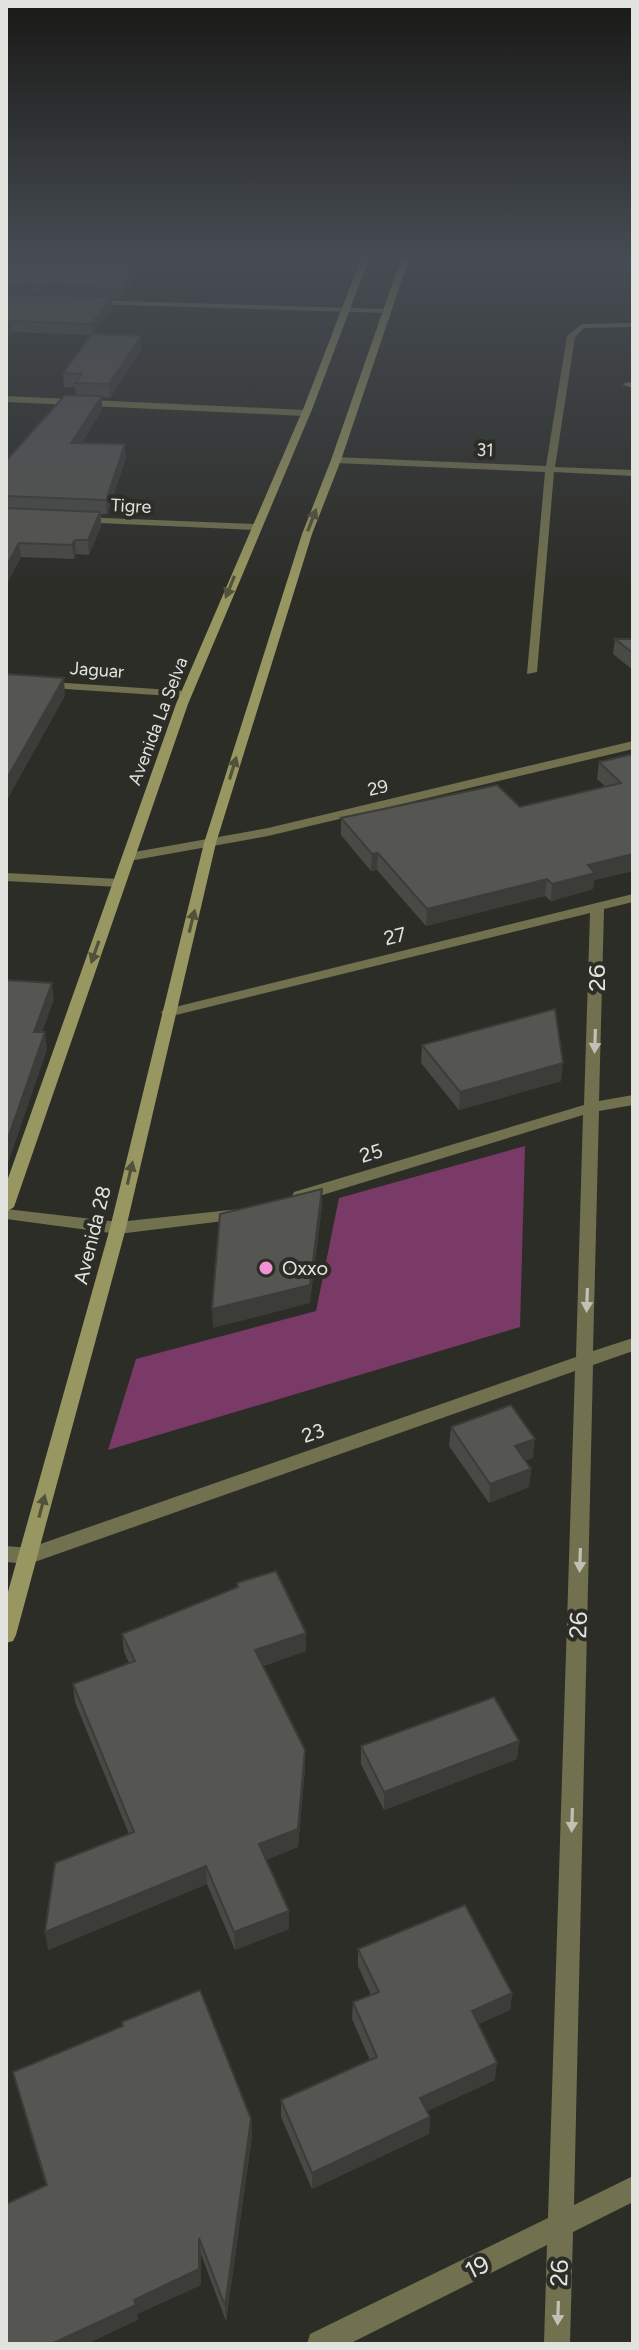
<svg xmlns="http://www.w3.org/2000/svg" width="639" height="2350" font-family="Figtree,sans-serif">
<rect width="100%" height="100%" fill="#2d2d28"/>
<path fill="#793a67" d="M525,1146L520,1327L108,1450L136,1359L316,1311L339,1198Z"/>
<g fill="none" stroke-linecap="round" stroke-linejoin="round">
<path fill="#71714f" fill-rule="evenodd" d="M89,300L387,309L391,311L387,313L92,304Z
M633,323V327L584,328L575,337L555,467L633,470V476L554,472L537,672L527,674L545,472L336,463L331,460L336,457L546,466L567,336L582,324Z
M633,382V388L623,385L624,383Z
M6,396L305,410L309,413L305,416L6,402Z
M80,517L255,524L260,527L255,530L77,522V518Z
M6,679L186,691L192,694L186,697L6,685Z
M633,741V749L268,836L129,861L122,857L129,853L268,828Z
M6,873L119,879L126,883L119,887L6,881Z
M633,894V902L604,909L599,1101L633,1095V1105L599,1111L593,1351L633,1338V1351L593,1365L574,2205L633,2176V2202L573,2232L570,2344H544L547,2245L349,2344H307L310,2334L548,2218L575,1371L29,1564L6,1562V1546L29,1548L576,1357L583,1115L306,1200L300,1201L292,1196L294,1192L584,1105L590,913L168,1017L161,1013L163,1010Z
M6,1209L118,1222L240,1209L248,1214L240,1219L118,1234L6,1219Z"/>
<path fill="#989761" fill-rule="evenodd" d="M362,256H370L313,407L188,704L14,1207L6,1212V1184L176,704L304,407Z
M402,256H410L341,460L312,534L216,843L126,1228L16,1635L13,1641L6,1643V1599L110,1228L204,843L302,534L331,460Z"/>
</g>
<path fill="#494946" d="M6,256H145L136,269L137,278L121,298H113V308L92,334L141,336V349L110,398L102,397V410L81,444L126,458L107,514H101V526L89,555L76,554L74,559L21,557L6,585V461L76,395L75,387H64L63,373L91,335L12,332L6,340Z
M565,256H633V258Z
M615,639H633V670L613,654Z
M633,754V871L594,880L593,889L551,901L545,896L426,926L377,870L371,871L341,835V818L520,807L606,787L597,779L599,762Z
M422,1045L561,1081L459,1110L421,1063Z
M451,1427L533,1458L525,1460L531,1469L529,1487L489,1503L449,1446Z
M237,1583L306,1633V1651L263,1666L305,1750V1768L298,1847L266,1860L289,1929L235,1950L207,1884L48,1950L129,1834L75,1702L73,1684L129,1663L124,1652L122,1634L237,1588Z
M519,1741L517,1759L384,1810L361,1764V1746Z
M358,1949L512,1993L510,2010L478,2024L495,2080L427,2111L430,2117L429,2134L312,2189L281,2117V2100L370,2060L352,2019L353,2002L371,1995L358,1966Z
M122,2022L251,2119L252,2136L226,2321L201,2254V2285L137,2314L138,2320L46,2186L17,2088L13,2072L122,2027Z"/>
<path fill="#3c3c39" d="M137,256H145L136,269L137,278L121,298L120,288L131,265Z
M112,297L113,308L92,335L91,324Z
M10,321L12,332L6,340V327Z
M141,336V349L110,398L109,384Z
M102,396V410L72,457L71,443Z
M125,444L126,458L107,514L106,500Z
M100,512L101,526L89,555L88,540Z
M75,540L76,554L74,559L72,545Z
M19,543L21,557L6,585V567Z
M64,678L65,696L6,802V780Z
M378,853L377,870L371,871L372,854Z
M633,854V871L594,880L593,889L551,901L552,884L588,865Z
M547,879L545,896L426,926L427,909Z
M52,983L54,1000L36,1049L34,1032Z
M45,1032L47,1050L6,1169V1144Z
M563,1063L561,1081L459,1110L460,1092Z
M322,1189V1208L310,1303L213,1328L212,1309Z
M535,1439L533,1458L513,1465L515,1446Z
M531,1469L529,1487L489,1503L490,1484Z
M306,1633V1651L255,1668V1650Z
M519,1741L517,1759L384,1810V1792Z
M305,1750V1768L298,1847L260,1862L259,1844Z
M206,1866L207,1884L48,1950L45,1932Z
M289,1911V1929L235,1950L234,1932Z
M512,1993L510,2010L470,2028L472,2011Z
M497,2063L495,2080L419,2115L420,2098Z
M430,2117L429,2134L312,2189V2173Z
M251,2119L252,2136L226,2321L225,2306Z
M199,2238L201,2254V2285L137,2314L138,2320L87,2344H51L134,2300Z"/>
<path fill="#555551" stroke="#3c3c39" stroke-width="2" d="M6,256H137L131,265L136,268L120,288L6,285Z
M6,294L112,297L91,324L10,321L6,327Z
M92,334L141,336L109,384L75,383L82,374L63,373Z
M65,395L102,396L71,443L125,444L106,500L6,496V461Z
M6,508L100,512L88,540H75L72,545L19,543L6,567Z
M615,639H633V653Z
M6,674L64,678L6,780Z
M633,754V854L588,865L595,873L552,884L547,879L427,909L378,853L372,854L341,818L497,785L520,807L621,783L599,762Z
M6,980L52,983L34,1032H45L6,1144Z
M555,1009L563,1063L460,1092L422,1045Z
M322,1189L310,1285L212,1309L220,1214Z
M511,1405L535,1439L515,1446L531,1469L490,1484L451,1427Z
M276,1571L306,1633L255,1650L305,1750L298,1829L259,1844L289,1911L234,1932L206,1866L45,1932L55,1863L134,1832L73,1684L135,1661L122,1634L238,1587L237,1583Z
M494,1697L519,1741L384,1792L361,1746Z
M465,1905L512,1993L472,2011L497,2063L420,2098L430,2117L312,2173L281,2100L377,2057L353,2002L379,1992L358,1949Z
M200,1990L251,2119L225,2306L199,2238V2269L134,2300L136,2305L51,2344H6V2204L47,2185L13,2072L123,2026L122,2022Z"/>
<defs><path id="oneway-solid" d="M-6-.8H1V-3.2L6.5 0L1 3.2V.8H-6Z" transform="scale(2)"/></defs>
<g fill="#52523c">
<use href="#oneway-solid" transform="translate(312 520) rotate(-69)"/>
<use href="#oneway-solid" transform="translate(230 587) rotate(112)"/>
<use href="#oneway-solid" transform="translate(233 768) rotate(-73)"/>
<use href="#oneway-solid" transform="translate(192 921) rotate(-76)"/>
<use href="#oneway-solid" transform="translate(95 952) rotate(109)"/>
<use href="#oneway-solid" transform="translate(130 1173) rotate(-77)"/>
<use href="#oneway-solid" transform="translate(42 1506) rotate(-75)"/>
</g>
<g fill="#c0c0b4">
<use href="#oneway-solid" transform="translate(595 1041) rotate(92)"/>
<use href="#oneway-solid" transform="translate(587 1300) rotate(92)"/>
<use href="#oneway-solid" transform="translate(580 1560) rotate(92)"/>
<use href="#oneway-solid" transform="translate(572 1820) rotate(92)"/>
<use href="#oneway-solid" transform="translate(558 2313) rotate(92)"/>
</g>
<linearGradient id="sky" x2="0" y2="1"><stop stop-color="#191916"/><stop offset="0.44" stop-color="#464c53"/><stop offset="1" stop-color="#464c53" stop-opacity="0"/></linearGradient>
<rect width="639" height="585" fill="url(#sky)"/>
<circle fill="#f391d6" stroke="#2d2d28" stroke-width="3" cx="266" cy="1268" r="8"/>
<g text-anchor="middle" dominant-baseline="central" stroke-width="8" stroke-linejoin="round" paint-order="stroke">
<g font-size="18" fill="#e2e2df" stroke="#2d2d28">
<text transform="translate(485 450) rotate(2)">31</text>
<text transform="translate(131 506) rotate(3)">Tigre</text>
<text transform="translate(97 670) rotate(4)">Jaguar</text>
<text transform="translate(158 721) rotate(-69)">Avenida La Selva</text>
<text transform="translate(378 788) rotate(-13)">29</text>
</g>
<g font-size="20" fill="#e2e2df" stroke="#2d2d28">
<text transform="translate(395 936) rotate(-14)">27</text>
<text transform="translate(371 1153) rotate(-17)">25</text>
<text transform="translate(92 1235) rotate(-76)">Avenida 28</text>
<text transform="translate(313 1433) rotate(-19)">23</text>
</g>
<g font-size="20" fill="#e2e2df" stroke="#2d2d28" text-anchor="start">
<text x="282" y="1268">Oxxo</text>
</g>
<g font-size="24" fill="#e2e2df" stroke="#2d2d28">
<text transform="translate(596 978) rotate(-90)">26</text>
<text transform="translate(578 1625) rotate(-88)">26</text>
<text transform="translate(477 2267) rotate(-26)">19</text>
<text transform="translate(559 2273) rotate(-88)">26</text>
</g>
</g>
<rect width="639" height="2350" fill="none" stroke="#e2e2df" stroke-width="16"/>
</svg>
